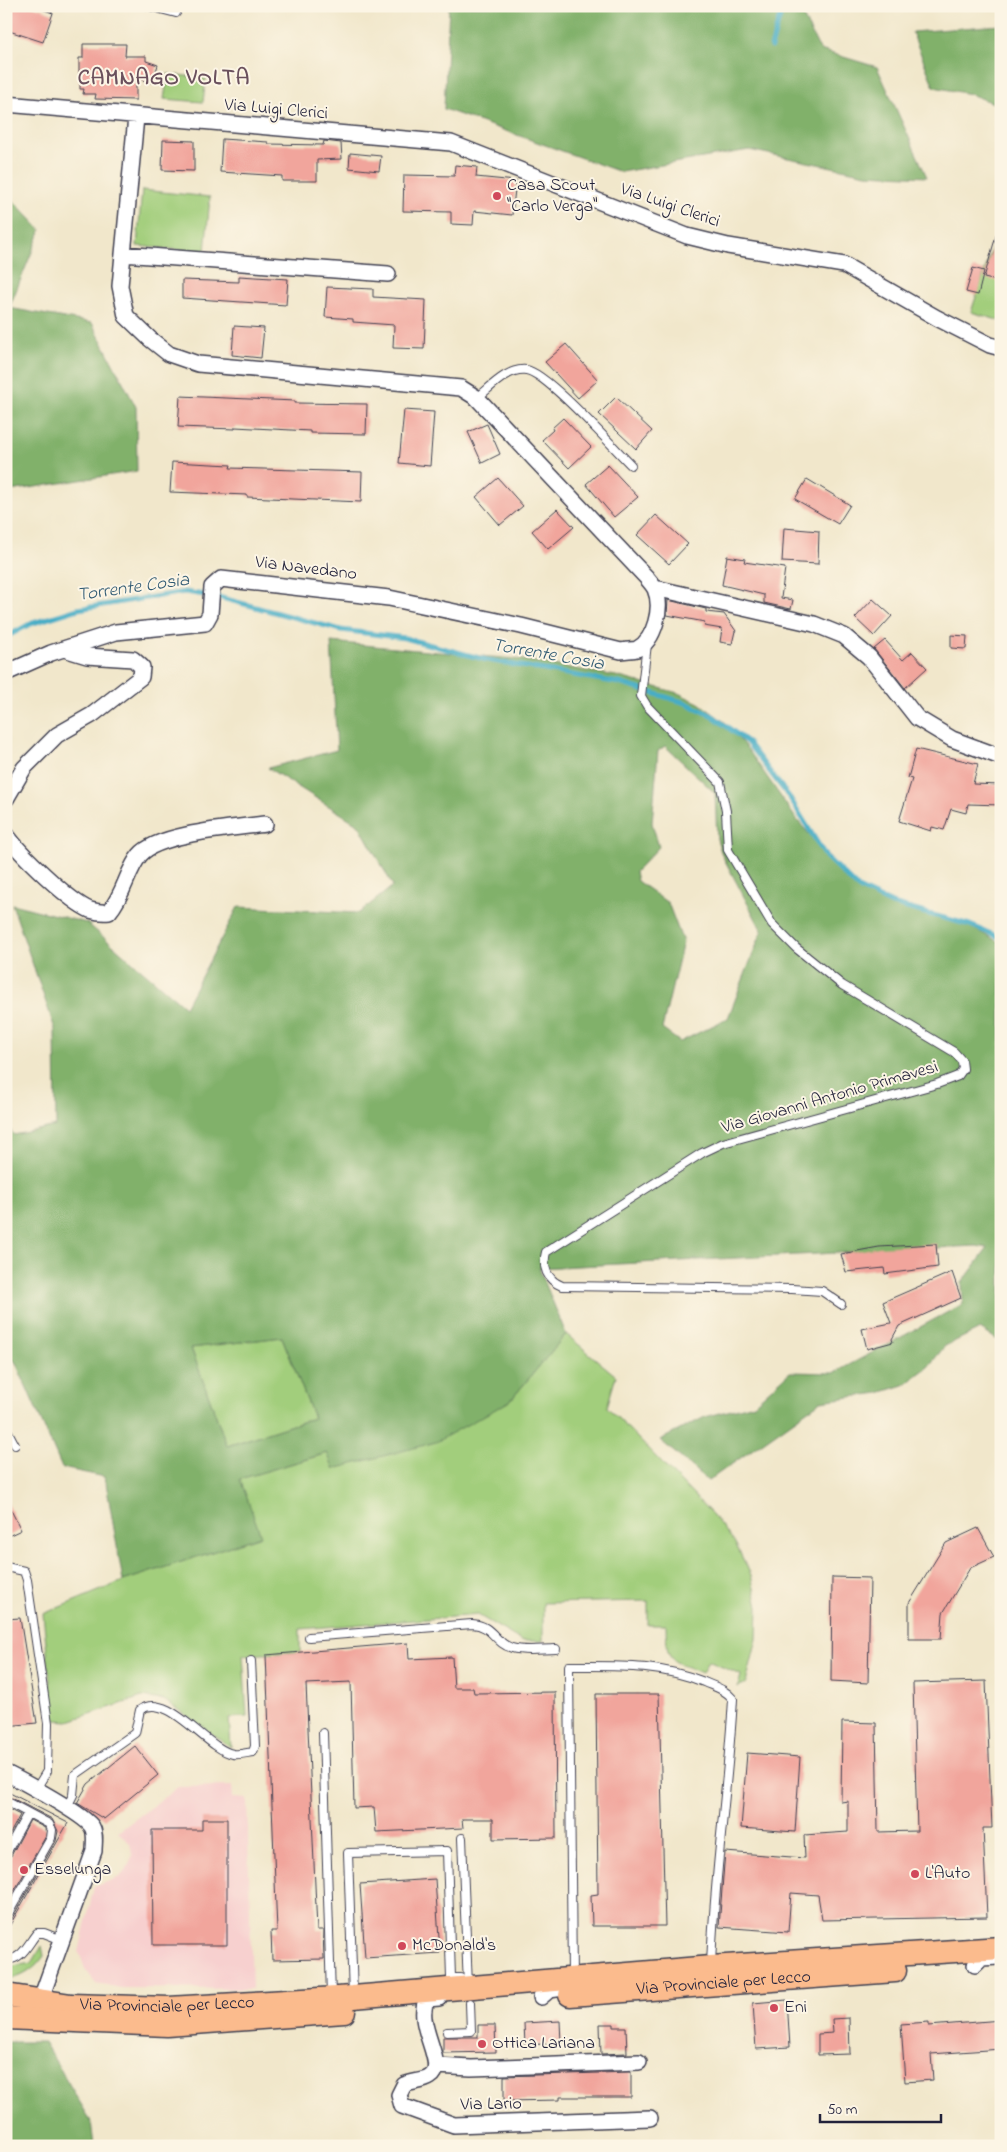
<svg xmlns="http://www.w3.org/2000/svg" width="1007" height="2152" font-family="'Indie Flower',sans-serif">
<rect width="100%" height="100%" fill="#fcf5e5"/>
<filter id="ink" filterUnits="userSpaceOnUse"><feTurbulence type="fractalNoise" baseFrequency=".02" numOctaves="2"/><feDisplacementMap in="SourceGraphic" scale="10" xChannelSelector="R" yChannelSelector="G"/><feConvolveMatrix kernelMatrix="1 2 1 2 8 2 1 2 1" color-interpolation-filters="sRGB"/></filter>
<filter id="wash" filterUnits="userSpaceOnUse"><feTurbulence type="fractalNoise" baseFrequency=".0096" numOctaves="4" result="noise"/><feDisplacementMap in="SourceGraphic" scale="20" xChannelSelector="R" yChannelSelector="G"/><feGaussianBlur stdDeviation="1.12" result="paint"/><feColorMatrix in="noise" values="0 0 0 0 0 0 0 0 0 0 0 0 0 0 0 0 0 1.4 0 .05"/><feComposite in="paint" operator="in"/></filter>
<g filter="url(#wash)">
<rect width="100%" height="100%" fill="#f1e7cb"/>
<path fill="#f7d0cf" d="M232,1786L233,1798L247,1799L252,1989L121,1988L96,1983L85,1969L79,1952L94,1887L120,1877L130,1865L132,1855L130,1843L118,1832L178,1787Z"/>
<path fill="#a2ce7b" stroke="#62785b" d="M168,74L206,78L203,102L164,99Z
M142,190L210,197L205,252L137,246Z
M998,230L1001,231V321L971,312Z
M566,1334L616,1376L607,1407L711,1513L735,1543L751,1575L758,1606L757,1639L746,1683L738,1687L741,1675L708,1661L702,1673C667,1658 667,1664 666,1625H648V1601L543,1603V1641H522L478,1615L300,1629V1652L243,1655L247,1717L229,1718L231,1747L164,1700L142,1697L69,1721L54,1720L43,1614L123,1581L260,1536L239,1479L328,1453L334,1469L510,1401Z
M282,1337L314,1418L227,1446L191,1348Z
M42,1946L44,1956C36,1968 22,1979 6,1979V1974L10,1975L13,1966L32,1963Z"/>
<path fill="#81b16b" stroke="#526a53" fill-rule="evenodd" d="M449,6H798L820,50L877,67L927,177L866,174L749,150L621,172L444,109Z
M1001,25V106L970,94L934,87L912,32Z
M6,193L41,230L9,308L92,323L136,407L137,471L10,491L6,489Z
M331,642L524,660L616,676L678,693L699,703L726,723L749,751L797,820L850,881L871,896L888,904L967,925L1001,943V1342L980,1329L945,1346L928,1367L904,1385L879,1393L821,1401L708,1481L660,1440L705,1417L754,1404L790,1372L834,1373L963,1304L962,1283L988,1248L976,1246L539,1268L566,1334L510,1401L436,1442L334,1469L327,1453L240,1479L261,1536L123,1581L105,1477L62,1468L15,1361L6,1358V1124L14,1135L56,1126L55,1029L12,904L87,923L185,1007L238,907L359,913L393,886L359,825L268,768L337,750ZM665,746L715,793L717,839L722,855L762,931L728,1018L680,1042L662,1029L683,942L668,903L637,881L635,872L659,847L652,823L658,751ZM282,1337L314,1418L227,1446L191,1348Z
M6,2042H44L91,2121L94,2146H6Z"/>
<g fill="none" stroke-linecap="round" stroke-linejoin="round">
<path stroke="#46adc6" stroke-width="5" d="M771,47L783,6
M6,637L30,624L78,609L185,592L218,597L341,630L405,638L487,660L619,683L686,703L713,716L747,742L790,798L826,857L858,888L892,904L970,925L1001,938"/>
</g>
<g id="blocks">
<path fill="#f1a59c" d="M6,6H33L53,13L43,42L6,30Z
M83,44H126L125,56H146V61L158,65L152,83L136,78V100L95,99L96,94H83L84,89H80V82H79V58H83Z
M222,139L268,142V144L323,145L324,141L341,143L342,159L317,160V181H282V176L220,172Z
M163,140L194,141V171L162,170Z
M350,153L381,156L379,171L349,168Z
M455,165L477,167L476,177L516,181L512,215L474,211L473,225L451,224V212L403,211L404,175L454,176Z
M997,232L1001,233V282L984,278Z
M973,268L984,271L978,295L966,292Z
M239,276L288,279L286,305L182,298V280L239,282Z
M327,287L373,289V297L426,300L424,349L393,348L394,325L353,322V319L325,317Z
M234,326L264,328L261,358L232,355Z
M566,344L598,380L578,398L545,362Z
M180,396L295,401V403L367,404L366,434L310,433V431L235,427V429L178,427Z
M616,397L652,431L636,449L599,414Z
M404,410L434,412L430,466L399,463Z
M563,418L591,447L569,468L542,440L553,430L552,428Z
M487,424L500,454L482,463L468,432Z
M172,462L231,465L230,468L362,472L361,502L247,497V495L170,492Z
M608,465L638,497L614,517L586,484Z
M498,478L523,506L500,525L476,497Z
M807,479L850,505L838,524L795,499Z
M557,509L574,527L548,549L532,531Z
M656,515L688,544L669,564L637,535Z
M784,528L819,531L818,564L782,562Z
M727,556L745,559L744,562L785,568L781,598L793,600L791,609L764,603V595L722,585Z
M873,599L892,616L874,636L855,618Z
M668,600L706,609V612L724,614L736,631H735L732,644L720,642L722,629L704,626L705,622L667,615Z
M951,635L967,636L966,649L951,648Z
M885,640L903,660L912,652L927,668L905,688L874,649Z
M916,749L978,764L973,784L1001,785V805L968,804L966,813L951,809L944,830L932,827L931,831L899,821L912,779L908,778Z
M936,1244L938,1267L885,1274L884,1268L846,1272L841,1254L879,1247Z
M952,1272L961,1298L899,1326L892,1339L893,1342L867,1349L862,1329L891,1323L883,1302Z
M6,1500L21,1530L6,1537Z
M978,1528L994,1557L970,1568L943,1613L941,1639H909V1603L946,1543Z
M832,1577L870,1578L868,1683L831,1681Z
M20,1618L37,1723L6,1726V1619Z
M408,1643L409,1659L452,1657L454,1688H473L474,1693L555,1692L556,1838L493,1839V1819H462L463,1828L376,1832L374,1807L354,1808L351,1682L306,1684L317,1930H323L324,1959L272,1960L271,1931H277L266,1655Z
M986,1681L992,1828H983L987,1917L822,1920L818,1895L791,1893L788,1932L719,1927L725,1852L805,1858L804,1835L848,1832V1801L841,1802L842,1722L876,1723L878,1832L917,1831L913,1683Z
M596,1694H659L665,1926H592L591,1895L598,1894Z
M135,1746L158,1775L104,1819L77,1803L88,1784Z
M747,1753L800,1757L795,1832L741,1828Z
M6,1791L68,1823L6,1932V1923L11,1920L56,1841L58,1831L52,1819L6,1795Z
M6,1808L20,1815L6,1841Z
M202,1819H227V1945H153L152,1830H202Z
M30,1820L45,1828L46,1836L6,1905V1859L11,1856Z
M435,1879L440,1953L365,1958L360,1884Z
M787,2000L790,2047L756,2049L753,2003Z
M849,2018L850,2054L818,2055V2034L833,2033L832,2019Z
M1001,2020V2049L931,2054L933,2080L905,2082L901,2024L929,2022V2026Z
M560,2021L561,2043L525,2045L524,2023Z
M600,2024H614V2027H626L627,2053L601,2054Z
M478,2025H495L496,2052L443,2053V2037H478Z
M631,2072V2097H560V2100L504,2101V2076Z"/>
</g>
</g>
<g filter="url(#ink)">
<use href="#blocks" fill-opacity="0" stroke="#414051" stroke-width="1"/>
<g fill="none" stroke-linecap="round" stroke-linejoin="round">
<defs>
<path id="lane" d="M149,6L176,13
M477,398C490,388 507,368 526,370C546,372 613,447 631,465
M647,644L641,696L647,706L720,782L726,811L728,850L772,924L796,948L842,985L954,1052L962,1061L963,1069L958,1076L937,1084L723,1143L702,1153L546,1252C542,1267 547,1280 562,1286L792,1289L822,1291L841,1304
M6,1428L15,1445
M6,1567L24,1571L27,1580L48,1723L47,1771L36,1789
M309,1637L472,1624C493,1625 494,1643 512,1648C525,1652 542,1649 556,1649
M323,1733L331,1996
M6,1801L49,1824L52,1830L51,1838L6,1917
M66,1809L73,1795L75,1775L135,1733L140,1710C168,1690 206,1749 233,1754C240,1755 246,1753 253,1752L255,1746L251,1661
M462,1838L468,1986
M6,1853L28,1813
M6,1960C23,1959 27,1945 37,1933H44L62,1940
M572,1978L569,1666C617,1666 659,1664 704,1682C715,1687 725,1689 733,1699C728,1788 714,1876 711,1966
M353,1995L348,1853L447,1851L451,1978H460
M447,2032L471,2031L470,2003"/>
<path id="street" d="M6,104L451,143L687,236L728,246L844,265L937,318L990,345L1001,348
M123,254L388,274
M655,588L814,624L844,636L869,657L917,718L952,739L1001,757
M6,673L51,653L116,632L205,623L210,614L212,587L221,579L389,598L521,626L621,651C626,650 633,650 637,649C655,640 663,607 655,589C653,585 649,581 646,577L477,398L461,388L198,364L169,354L150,339L126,316L120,286L136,117
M6,799L24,768L57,735L92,715L141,677L142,667L133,659L87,656L64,649
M6,834C19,853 69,901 90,910C97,912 102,913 109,912C125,893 127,870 140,855C158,833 236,828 265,824
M6,1773C22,1781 85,1815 92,1827C96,1834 94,1843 94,1851L40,2001
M975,1965L982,1958L998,1957
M440,1995L439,1998L427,1999C413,2024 449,2066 430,2077C423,2082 412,2081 404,2085L399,2095L402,2106L454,2125L650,2118
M541,1997L549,1990L564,1988
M437,2066L471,2068L639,2062"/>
<g id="primary">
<path id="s1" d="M6,1995L71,2005L169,2008L353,1997L711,1967L1001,1948"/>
<path id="s2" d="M570,1995L895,1971"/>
<path d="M6,2018L167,2025L344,2012"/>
</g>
</defs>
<use href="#lane" stroke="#414051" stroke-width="10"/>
<use href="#street" stroke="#414051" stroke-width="18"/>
<use href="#primary" stroke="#414051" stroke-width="25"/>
<use href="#lane" stroke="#fff" stroke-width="8"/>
<use href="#street" stroke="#fff" stroke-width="15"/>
<use href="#primary" stroke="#fbbb8d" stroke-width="22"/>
</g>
</g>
<g fill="#d1495b" stroke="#fcf5e5" stroke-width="2">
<circle cx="497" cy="196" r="5"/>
<circle cx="24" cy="1870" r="5"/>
<circle cx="915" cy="1874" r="5"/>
<circle cx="402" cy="1946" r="5"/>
<circle cx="774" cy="2008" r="5"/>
<circle cx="482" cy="2044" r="5"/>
</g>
<g text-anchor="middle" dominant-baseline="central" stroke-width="4" stroke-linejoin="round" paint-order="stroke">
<g font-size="18" fill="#22223b" stroke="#fcf5e5">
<text transform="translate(276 110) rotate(5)">Via Luigi Clerici</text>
<text transform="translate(670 206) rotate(19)">Via Luigi Clerici</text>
<text transform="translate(306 569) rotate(7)">Via Navedano</text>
<text transform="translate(830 1098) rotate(-16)">Via Giovanni Antonio Primavesi</text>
<text stroke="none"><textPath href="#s2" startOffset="154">Via Provinciale per Lecco</textPath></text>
<text stroke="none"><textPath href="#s1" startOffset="162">Via Provinciale per Lecco</textPath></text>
<text transform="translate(491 2105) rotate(-1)">Via Lario</text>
</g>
<g font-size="18" fill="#22223b" stroke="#fcf5e5" text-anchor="start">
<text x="507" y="186">Casa Scout<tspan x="507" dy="21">"Carlo Verga"</tspan></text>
<text x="34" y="1870">Esselunga</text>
<text x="925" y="1874">L'Auto</text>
<text x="412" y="1946">McDonald's</text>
<text x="784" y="2008">Eni</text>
<text x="492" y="2044">Ottica Lariana</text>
</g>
<g font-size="19" font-style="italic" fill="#305a73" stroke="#fcf5e5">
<text transform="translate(133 588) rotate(-8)">Torrente Cosia</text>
<text transform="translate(548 655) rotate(10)">Torrente Cosia</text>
</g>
<g font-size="22" font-weight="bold" letter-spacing="1" fill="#6a505d" stroke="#fcf5e5">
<text x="164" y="79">CAMNAGO VOLTA</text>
</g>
</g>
<rect width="1007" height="2152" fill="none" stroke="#fcf5e5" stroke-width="25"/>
<path d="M820 2114v8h121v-8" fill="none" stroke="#22223b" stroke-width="2.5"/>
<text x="827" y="2114" font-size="15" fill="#22223b" stroke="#fcf5e5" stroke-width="4" paint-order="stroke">50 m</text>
</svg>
